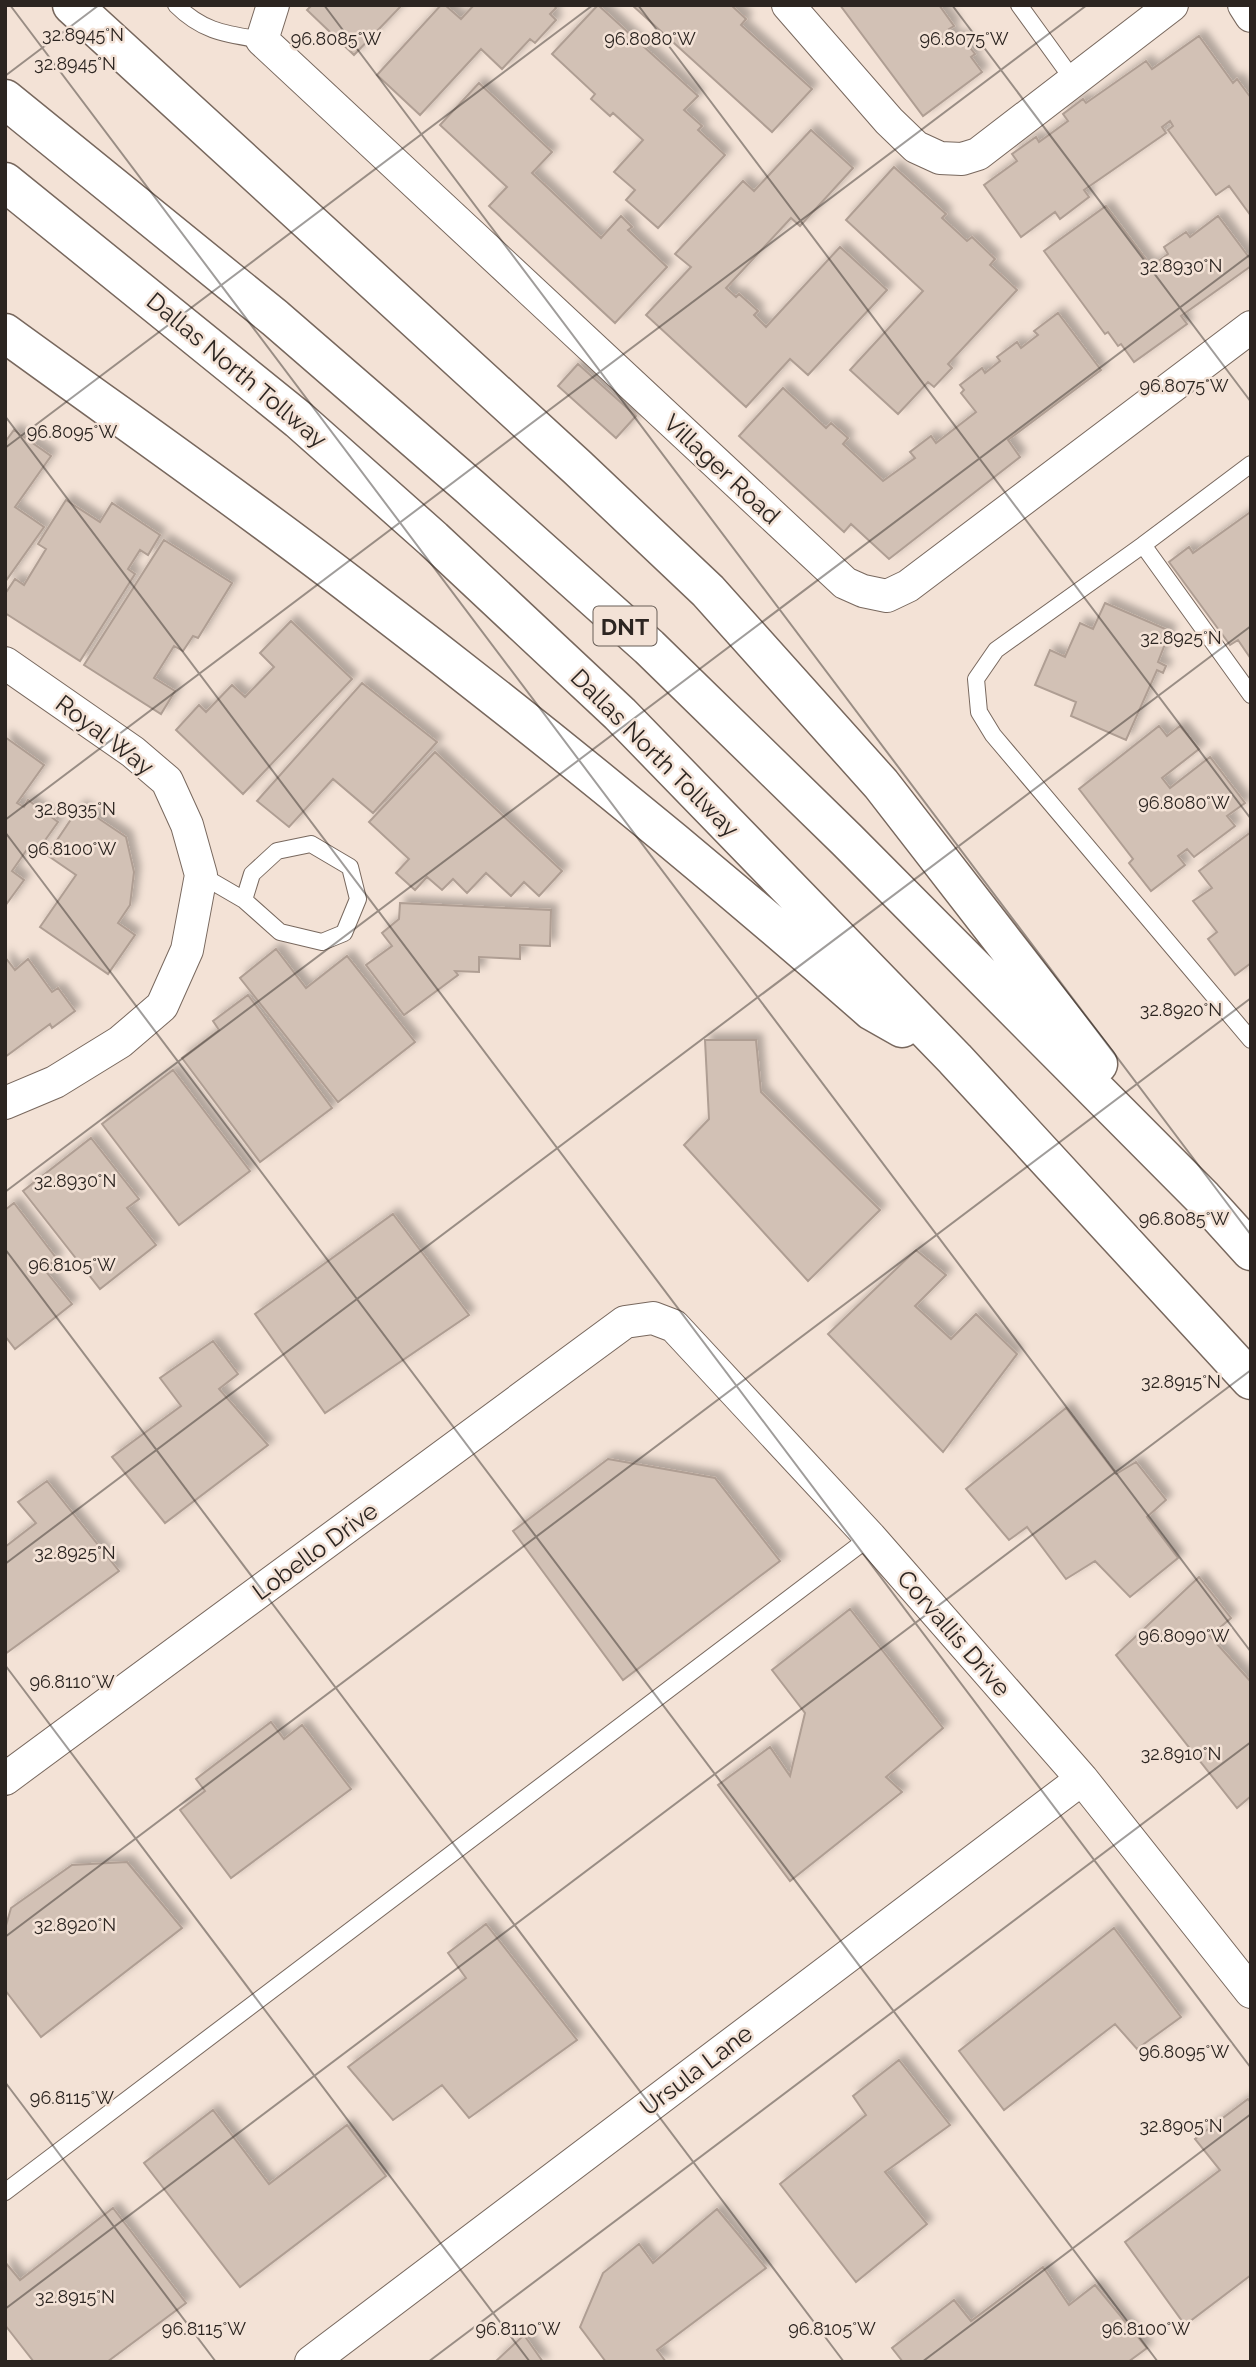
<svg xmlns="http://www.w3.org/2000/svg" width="1256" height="2367" font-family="Raleway,sans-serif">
<defs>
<filter id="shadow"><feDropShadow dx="6" dy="-6" stdDeviation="3.5" flood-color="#0004"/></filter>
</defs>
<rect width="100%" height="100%" fill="#f3e2d6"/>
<path fill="#d2c1b5" stroke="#af9e93" stroke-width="2" filter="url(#shadow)" d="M312,5H402L354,55L307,10Z
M441,5H445L461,19L474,5H554L556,8L550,14L556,20L535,43L530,39L502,69L481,49L420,115L377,75Z
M598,5L698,96L684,110L702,126L698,130L725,155L658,228L626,200L635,190L614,172L643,140L613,113L610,116L591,99L595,94L552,54Z
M632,5H731L746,19L741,25L812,89L772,132Z
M840,5H939L954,26L949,29L956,39L961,36L975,54L971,57L982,72L923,116Z
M1199,36L1233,83L1237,79L1251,98V216L1229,186L1216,195L1168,130L1173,126L1170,121L1162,127L1166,133L1084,190L1089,197L1060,219L1055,212L1021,237L984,185L1017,161L1012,154L1036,137L1039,142L1068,121L1063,114L1083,99L1086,103L1146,61L1152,69Z
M479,83L552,152L532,173L601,238L621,216L632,227L628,230L667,267L615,323L489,206L507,187L440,125Z
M811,130L853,168L800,226L791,218L726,288L736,297L739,294L758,311L754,315L766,327L840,247L887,290L808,375L790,359L746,407L646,315L691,267L675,254L743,181L754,191Z
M894,167L946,214L942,218L967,241L972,237L995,259L990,265L1017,290L948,364L952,368L934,387L928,382L898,414L850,370L923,291L846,220Z
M1106,206L1151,266L1168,254L1164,247L1186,232L1190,237L1218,216L1251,260V266L1181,316L1187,324L1134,362L1121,344L1118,346L1108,332L1105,334L1044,251Z
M1058,313L1101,370L1008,440L1020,457L889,559L851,524L844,532L739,436L783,388L826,428L831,423L848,438L843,444L883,481L915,458L910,452L931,436L936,443L976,412L961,393L964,390L960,385L982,368L985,373L1000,361L997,357L1017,342L1021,348L1038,335L1034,331Z
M578,364L636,416L616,438L558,386Z
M14,430L51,456L15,507L44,527L5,582V442Z
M66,500L100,522L112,503L160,535L148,555L140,550L128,569L135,574L80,661L5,613V594L15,579L24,585L46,549L38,544Z
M1249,513L1251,515V659L1238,640L1230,645L1169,562L1189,547L1193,553Z
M164,540L232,583L198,638L193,636L183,651L174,646L154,678L175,691L161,714L84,665Z
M1105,603L1170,631L1158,662L1166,666L1163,673L1157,670L1126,740L1071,716L1076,702L1035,685L1050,650L1065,657L1080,623L1093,629Z
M291,621L352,679L243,794L176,730L199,705L206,712L232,685L245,697L274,667L260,653Z
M362,683L437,742L373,813L333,779L289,827L257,801Z
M1159,726L1167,736L1180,726L1199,749L1162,778L1170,788L1210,757L1245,803L1227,816L1235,826L1194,857L1187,849L1178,856L1185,865L1151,891L1129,863L1133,859L1079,789Z
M5,737L44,765L17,803L24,807L28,800L58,822L36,853L28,848L12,871L24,880L5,906Z
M435,752L562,871L539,896L524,882L511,896L486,873L467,893L453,879L442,890L427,877L415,890L396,873L409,859L369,822Z
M80,806L126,837L134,872L130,905L118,923L135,935L108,974L40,927L76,875L47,855Z
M1251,832V963L1235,975L1208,939L1217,932L1193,901L1212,888L1199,871Z
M400,903L551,910L550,946L520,945V959L479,957V972L455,971L458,975L404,1015L366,965L392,946L382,933L399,919Z
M276,949L306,988L347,956L415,1042L338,1102L240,978Z
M5,957L15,970L28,959L52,992L58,988L75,1011L52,1028L50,1024L5,1057Z
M248,995L332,1108L260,1162L182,1058L219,1030L213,1021Z
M705,1040H756L761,1092L880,1210L808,1281L684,1145L709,1119Z
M173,1070L250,1171L179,1225L102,1124Z
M91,1138L139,1199L127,1208L156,1245L100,1289L23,1191Z
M14,1203L57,1259L44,1269L72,1304L15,1349L5,1336V1210Z
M393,1214L469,1315L325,1413L255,1314Z
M916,1250L946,1275L915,1306L951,1339L976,1314L1017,1354L943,1452L828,1334Z
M213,1341L238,1374L219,1389L268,1445L165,1523L112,1457L181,1406L160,1378Z
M1066,1408L1116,1474L1136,1462L1166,1500L1147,1517L1178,1558L1130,1597L1095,1561L1066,1579L1027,1527L1009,1540L966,1489Z
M608,1459L715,1478L780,1561L623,1680L513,1531Z
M47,1481L119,1571L5,1654V1547L36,1523L18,1502Z
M1199,1577L1231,1618L1210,1636L1251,1682V1796L1237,1808L1116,1655Z
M850,1609L943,1728L886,1777L902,1792L790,1881L718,1785L770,1747L790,1776L805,1713L772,1670Z
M271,1722L284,1739L302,1725L351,1789L231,1878L180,1810L205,1791L196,1779Z
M127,1862L182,1928L41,2037L5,1990V1929L11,1908L72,1865Z
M486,1924L577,2040L469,2118L442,2085L393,2120L348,2067L466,1978L448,1953Z
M1114,1928L1181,2017L1137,2049L1115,2024L1004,2110L959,2051Z
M899,2060L950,2125L885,2172L927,2224L856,2282L780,2184L866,2115L853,2096Z
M1248,2099L1251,2103V2275L1185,2325L1125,2242L1220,2170L1195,2139Z
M213,2110L269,2184L347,2125L386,2176L240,2287L144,2163Z
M113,2208L186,2303L107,2362H34L5,2325V2262L20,2280Z
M717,2209L766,2268L657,2350L666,2362H606L580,2327L603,2273L639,2244L653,2263Z
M1043,2267L1069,2305L1095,2285L1147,2348L1128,2362H903L892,2348L954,2300L971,2321Z
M524,2335L543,2362H495Z"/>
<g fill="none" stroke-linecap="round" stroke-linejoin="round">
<defs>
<path id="lane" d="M176,5C203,32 226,34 262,40
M1019,5L1074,81
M1251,464L1143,545L996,650L976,679L979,712L993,735L1251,1040
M1143,545L1251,695
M201,875L244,900L280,932L322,942L344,933L358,899L350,867L311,844L277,851L252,874L244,900
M5,2192L870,1537"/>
<path id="street" d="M273,5L262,40L845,583L863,591L887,596L908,586L1251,327
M788,5L889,121L916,147L940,158L962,159L978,154L1172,5
M1244,5L1251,16
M5,663L133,752L167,781L187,825L201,875L187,950L162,1006L120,1042L55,1082L5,1103
M5,1779L625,1322L653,1318L674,1326L870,1537L1082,1779L1251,1992
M311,2362L1082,1779"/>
<path id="highway" d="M72,5L577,467L708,591L881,784L1098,1064
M5,99L275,318L470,487L649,647L847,840L1203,1198L1251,1251
M5,182L299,420L433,539L620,714L955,1059L1251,1380
M5,333C123,419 243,502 358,591C534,725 706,865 872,1011L902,1028"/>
</defs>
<use href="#lane" stroke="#78685e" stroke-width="18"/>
<use href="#street" stroke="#78685e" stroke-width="34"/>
<use href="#highway" stroke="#78685e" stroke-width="41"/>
<use href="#lane" stroke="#fff" stroke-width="16"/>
<use href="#street" stroke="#fff" stroke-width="32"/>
<use href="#highway" stroke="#fff" stroke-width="38"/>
</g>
<path fill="none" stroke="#2c2521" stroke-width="2" stroke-opacity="0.45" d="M10,5L1251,1652M324,5L1251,1235M638,5L1251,819M952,5L1251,402M5,76L99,5M5,416L1251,2068M5,448L593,5M5,820L1087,5M5,832L1158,2362M5,1192L1251,254M5,1249L844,2362M5,1564L1251,626M5,1665L530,2362M5,1937L1251,998M5,2082L216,2362M5,2309L1251,1370M428,2362L1251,1742M922,2362L1251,2114"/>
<g text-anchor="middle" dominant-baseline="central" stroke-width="5" stroke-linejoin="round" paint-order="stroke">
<rect fill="#f3e2d6" stroke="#685e57" stroke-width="2" x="593.5" y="606.5" width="63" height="39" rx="5"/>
<g font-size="23" font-weight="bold" fill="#2c2521">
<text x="625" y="626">DNT</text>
</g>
<g font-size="24" fill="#2c2521" stroke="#f3e2d6">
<text transform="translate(237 370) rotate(40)">Dallas North Tollway</text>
<text transform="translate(722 469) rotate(43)">Villager Road</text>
<text transform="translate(105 735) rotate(37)">Royal Way</text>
<text transform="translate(655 753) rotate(45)">Dallas North Tollway</text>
<text transform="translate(315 1551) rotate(-36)">Lobello Drive</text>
<text transform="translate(954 1633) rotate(49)">Corvallis Drive</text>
<text transform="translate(696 2070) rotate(-37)">Ursula Lane</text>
</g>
</g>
<g font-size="18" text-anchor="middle" fill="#2c2521" stroke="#f3e2d6" stroke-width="5" stroke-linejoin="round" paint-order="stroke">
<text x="83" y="41">32.8945°N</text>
<text x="336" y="45">96.8085°W</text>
<text x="650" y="45">96.8080°W</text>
<text x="964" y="45">96.8075°W</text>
<text x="75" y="70">32.8945°N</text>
<text x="1181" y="272">32.8930°N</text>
<text x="1184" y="392">96.8075°W</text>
<text x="72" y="438">96.8095°W</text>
<text x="1181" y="644">32.8925°N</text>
<text x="1184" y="809">96.8080°W</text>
<text x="75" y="815">32.8935°N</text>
<text x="72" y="855">96.8100°W</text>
<text x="1181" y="1016">32.8920°N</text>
<text x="75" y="1187">32.8930°N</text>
<text x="1184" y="1225">96.8085°W</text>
<text x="72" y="1271">96.8105°W</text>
<text x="1181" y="1388">32.8915°N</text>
<text x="75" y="1559">32.8925°N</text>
<text x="1184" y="1642">96.8090°W</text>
<text x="72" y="1688">96.8110°W</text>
<text x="1181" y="1760">32.8910°N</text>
<text x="75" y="1931">32.8920°N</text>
<text x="1184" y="2058">96.8095°W</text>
<text x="72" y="2104">96.8115°W</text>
<text x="1181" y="2132">32.8905°N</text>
<text x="75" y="2303">32.8915°N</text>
<text x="204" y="2335">96.8115°W</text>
<text x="518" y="2335">96.8110°W</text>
<text x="832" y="2335">96.8105°W</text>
<text x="1146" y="2335">96.8100°W</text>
</g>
<rect width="1256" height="2367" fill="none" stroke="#2c2521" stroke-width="14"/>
</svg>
